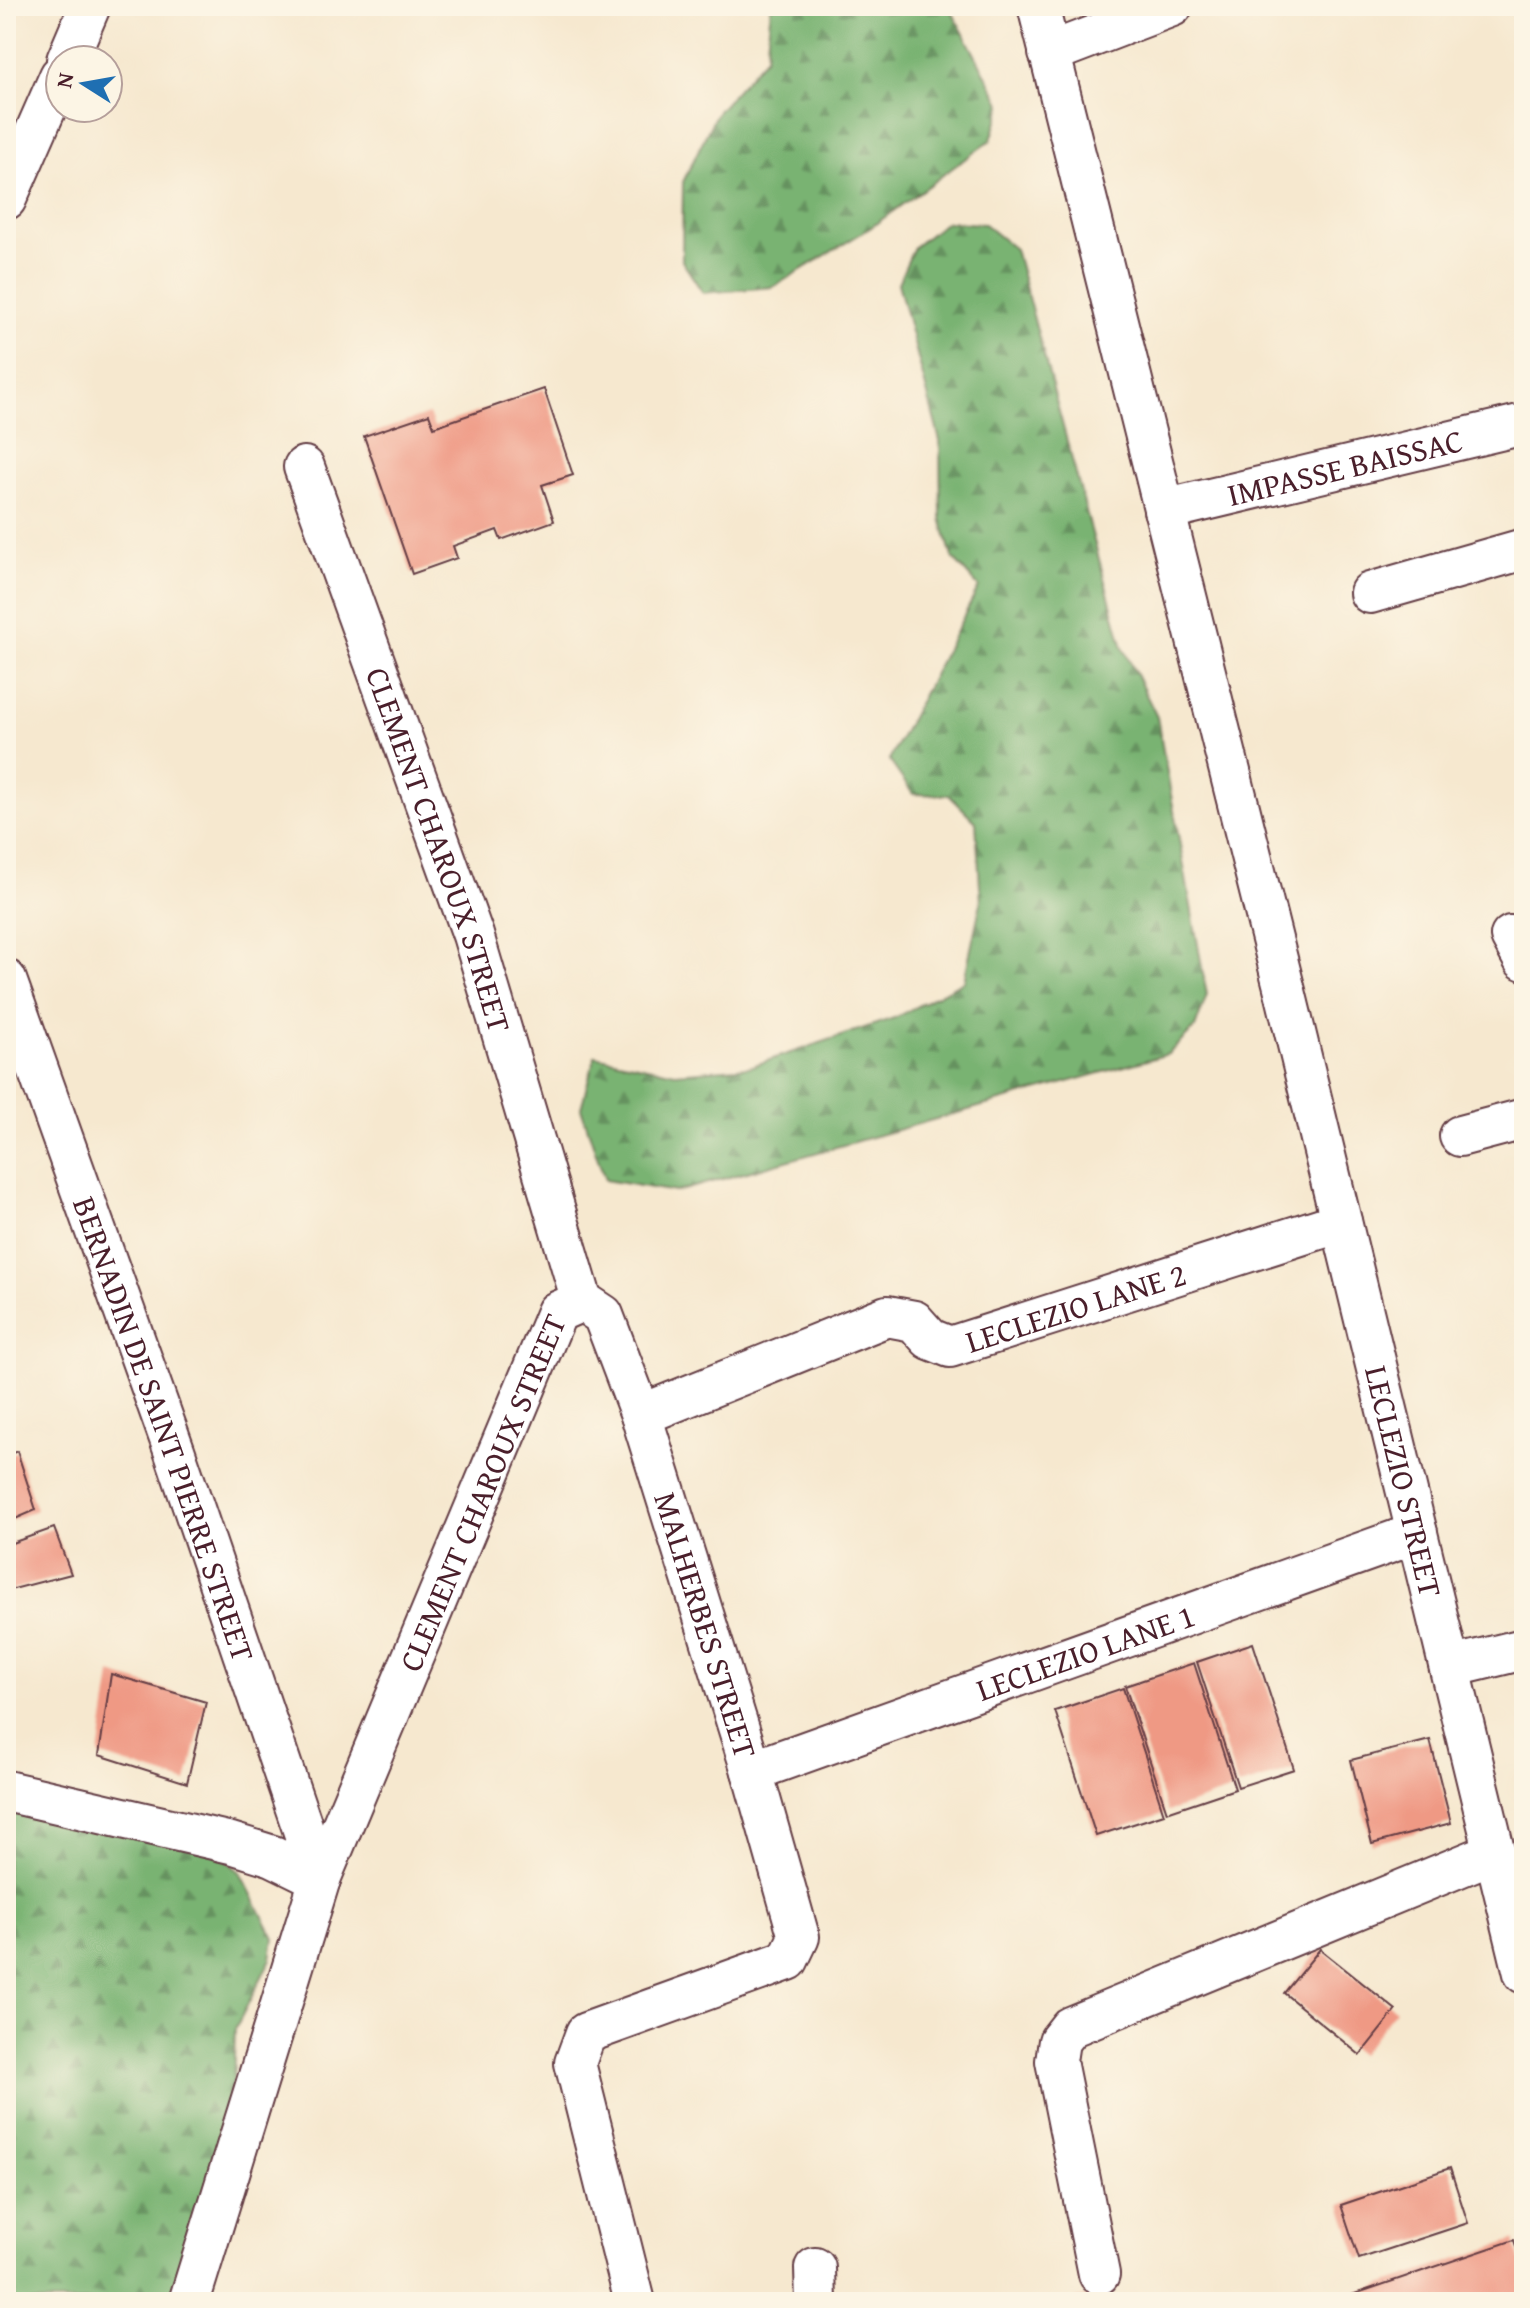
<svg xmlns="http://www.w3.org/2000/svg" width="1530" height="2308" font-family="'Gentium Book Plus',serif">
<defs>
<pattern id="forest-firs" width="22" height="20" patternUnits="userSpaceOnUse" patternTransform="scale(2)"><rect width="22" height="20" fill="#79b372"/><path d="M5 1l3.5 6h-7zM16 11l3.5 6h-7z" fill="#65915e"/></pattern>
</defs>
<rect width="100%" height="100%" fill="#fcf5e5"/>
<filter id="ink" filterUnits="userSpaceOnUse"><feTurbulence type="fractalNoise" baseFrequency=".0125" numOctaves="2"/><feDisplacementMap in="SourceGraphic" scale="16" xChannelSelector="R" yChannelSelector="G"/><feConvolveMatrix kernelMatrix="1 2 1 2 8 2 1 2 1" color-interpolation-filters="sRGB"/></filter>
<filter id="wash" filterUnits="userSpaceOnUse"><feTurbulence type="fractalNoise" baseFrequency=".006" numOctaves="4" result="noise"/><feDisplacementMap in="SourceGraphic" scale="32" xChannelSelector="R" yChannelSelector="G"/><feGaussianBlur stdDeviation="1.8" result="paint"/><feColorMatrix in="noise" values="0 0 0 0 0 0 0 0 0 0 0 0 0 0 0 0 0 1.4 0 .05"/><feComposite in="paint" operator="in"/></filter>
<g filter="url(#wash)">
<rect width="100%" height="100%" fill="#f6e8cf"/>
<path fill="url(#forest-firs)" stroke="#62694e" stroke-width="2" d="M771,6H949L1002,105L991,140L870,228L773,287L703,293L682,261L683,182L717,112L766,57Z
M946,222L984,224L1015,249L1123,648L1157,717L1207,995L1195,1028L1168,1054L676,1192L605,1180L581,1108L595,1056L675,1073L749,1067L897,1017L964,981L981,902L976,822L949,795L913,794L889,760L979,587L952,557L941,518L940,441L898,283L914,247Z
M6,1811L211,1848L240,1872L274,1938L271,1959L235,2029L233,2090L250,2146L193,2302H6Z"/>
<g id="blocks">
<path fill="#ef9984" d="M544,389L573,475L542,485L554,521L501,540L497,530L453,546L457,558L412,574L364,436L429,414L434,427Z
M17,1451L36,1510L6,1523V1456Z
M54,1528L71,1574L6,1591V1545Z
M1253,1643L1294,1769L1238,1787L1197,1662Z
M1194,1663L1235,1789L1167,1812L1125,1686Z
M111,1674L206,1702L187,1783L99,1755Z
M1123,1688L1164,1814L1096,1836L1055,1711Z
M1430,1740L1451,1823L1372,1844L1351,1760Z
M1320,1949L1396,2010L1360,2055L1284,1993Z
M1450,2168L1468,2223L1359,2259L1341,2205Z
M1514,2240L1524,2270V2302H1331Z
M1094,2294L1096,2302H1071V2301Z"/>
</g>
</g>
<g filter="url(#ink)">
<use href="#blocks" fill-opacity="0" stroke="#643d44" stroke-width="2"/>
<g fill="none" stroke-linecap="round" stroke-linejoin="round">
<defs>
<g id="minor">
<path id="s1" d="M1038,6L1285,991L1524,1973"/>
<path d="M1049,53L1172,6"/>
<path d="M67,60L90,6"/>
<path d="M6,199L60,76"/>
<path id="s2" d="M304,467L473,935L582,1301"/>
<path id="s3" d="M1164,510L1524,424"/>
<path d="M1370,593L1524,549"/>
<path d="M1511,936L1524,960"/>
<path id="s4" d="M6,980L174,1450L320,1879"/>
<path d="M1460,1136L1524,1119"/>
<path id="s5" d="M582,1301L603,1315L641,1415L752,1771L799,1937L788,1960L586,2033L575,2063L635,2302"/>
<path id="s6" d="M641,1415L887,1316L914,1321L930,1339L950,1347L1341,1222"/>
<path d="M1450,1667L1524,1649"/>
<path id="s7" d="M752,1771L1417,1533"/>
<path d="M6,1791L231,1843L273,1856L320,1879"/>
<path d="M815,2268L816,2302"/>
<path d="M1099,2274L1056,2061L1059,2041L1070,2027L1495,1852"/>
<path id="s8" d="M189,2302L320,1879L557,1312L582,1301"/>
</g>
</defs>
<use href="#minor" stroke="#643d44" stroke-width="44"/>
<use href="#minor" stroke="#fff" stroke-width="40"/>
</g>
</g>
<g text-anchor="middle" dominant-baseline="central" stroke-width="7" stroke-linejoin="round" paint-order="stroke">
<g font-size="32" fill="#4a1f2b" stroke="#fcf5e5">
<text stroke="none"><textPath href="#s3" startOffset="186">IMPASSE BAISSAC</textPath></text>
<text stroke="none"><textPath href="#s2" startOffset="406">CLEMENT CHAROUX STREET</textPath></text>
<text stroke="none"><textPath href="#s6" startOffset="470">LECLEZIO LANE 2</textPath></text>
<text stroke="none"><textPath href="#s4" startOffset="476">BERNADIN DE SAINT PIERRE STREET</textPath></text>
<text stroke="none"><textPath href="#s1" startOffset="1520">LECLEZIO STREET</textPath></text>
<text stroke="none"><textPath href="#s8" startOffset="862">CLEMENT CHAROUX STREET</textPath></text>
<text stroke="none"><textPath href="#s5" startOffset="352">MALHERBES STREET</textPath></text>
<text stroke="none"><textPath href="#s7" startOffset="354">LECLEZIO LANE 1</textPath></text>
</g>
</g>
<rect width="1530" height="2308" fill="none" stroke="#fcf5e5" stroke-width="32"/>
<g transform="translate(84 84) rotate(281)"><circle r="38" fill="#fcf5e5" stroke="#b59f9b" stroke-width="2"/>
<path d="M0-6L14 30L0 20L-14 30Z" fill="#1f6fb2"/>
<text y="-12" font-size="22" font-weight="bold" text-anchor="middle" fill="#4a1f2b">N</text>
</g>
</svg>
